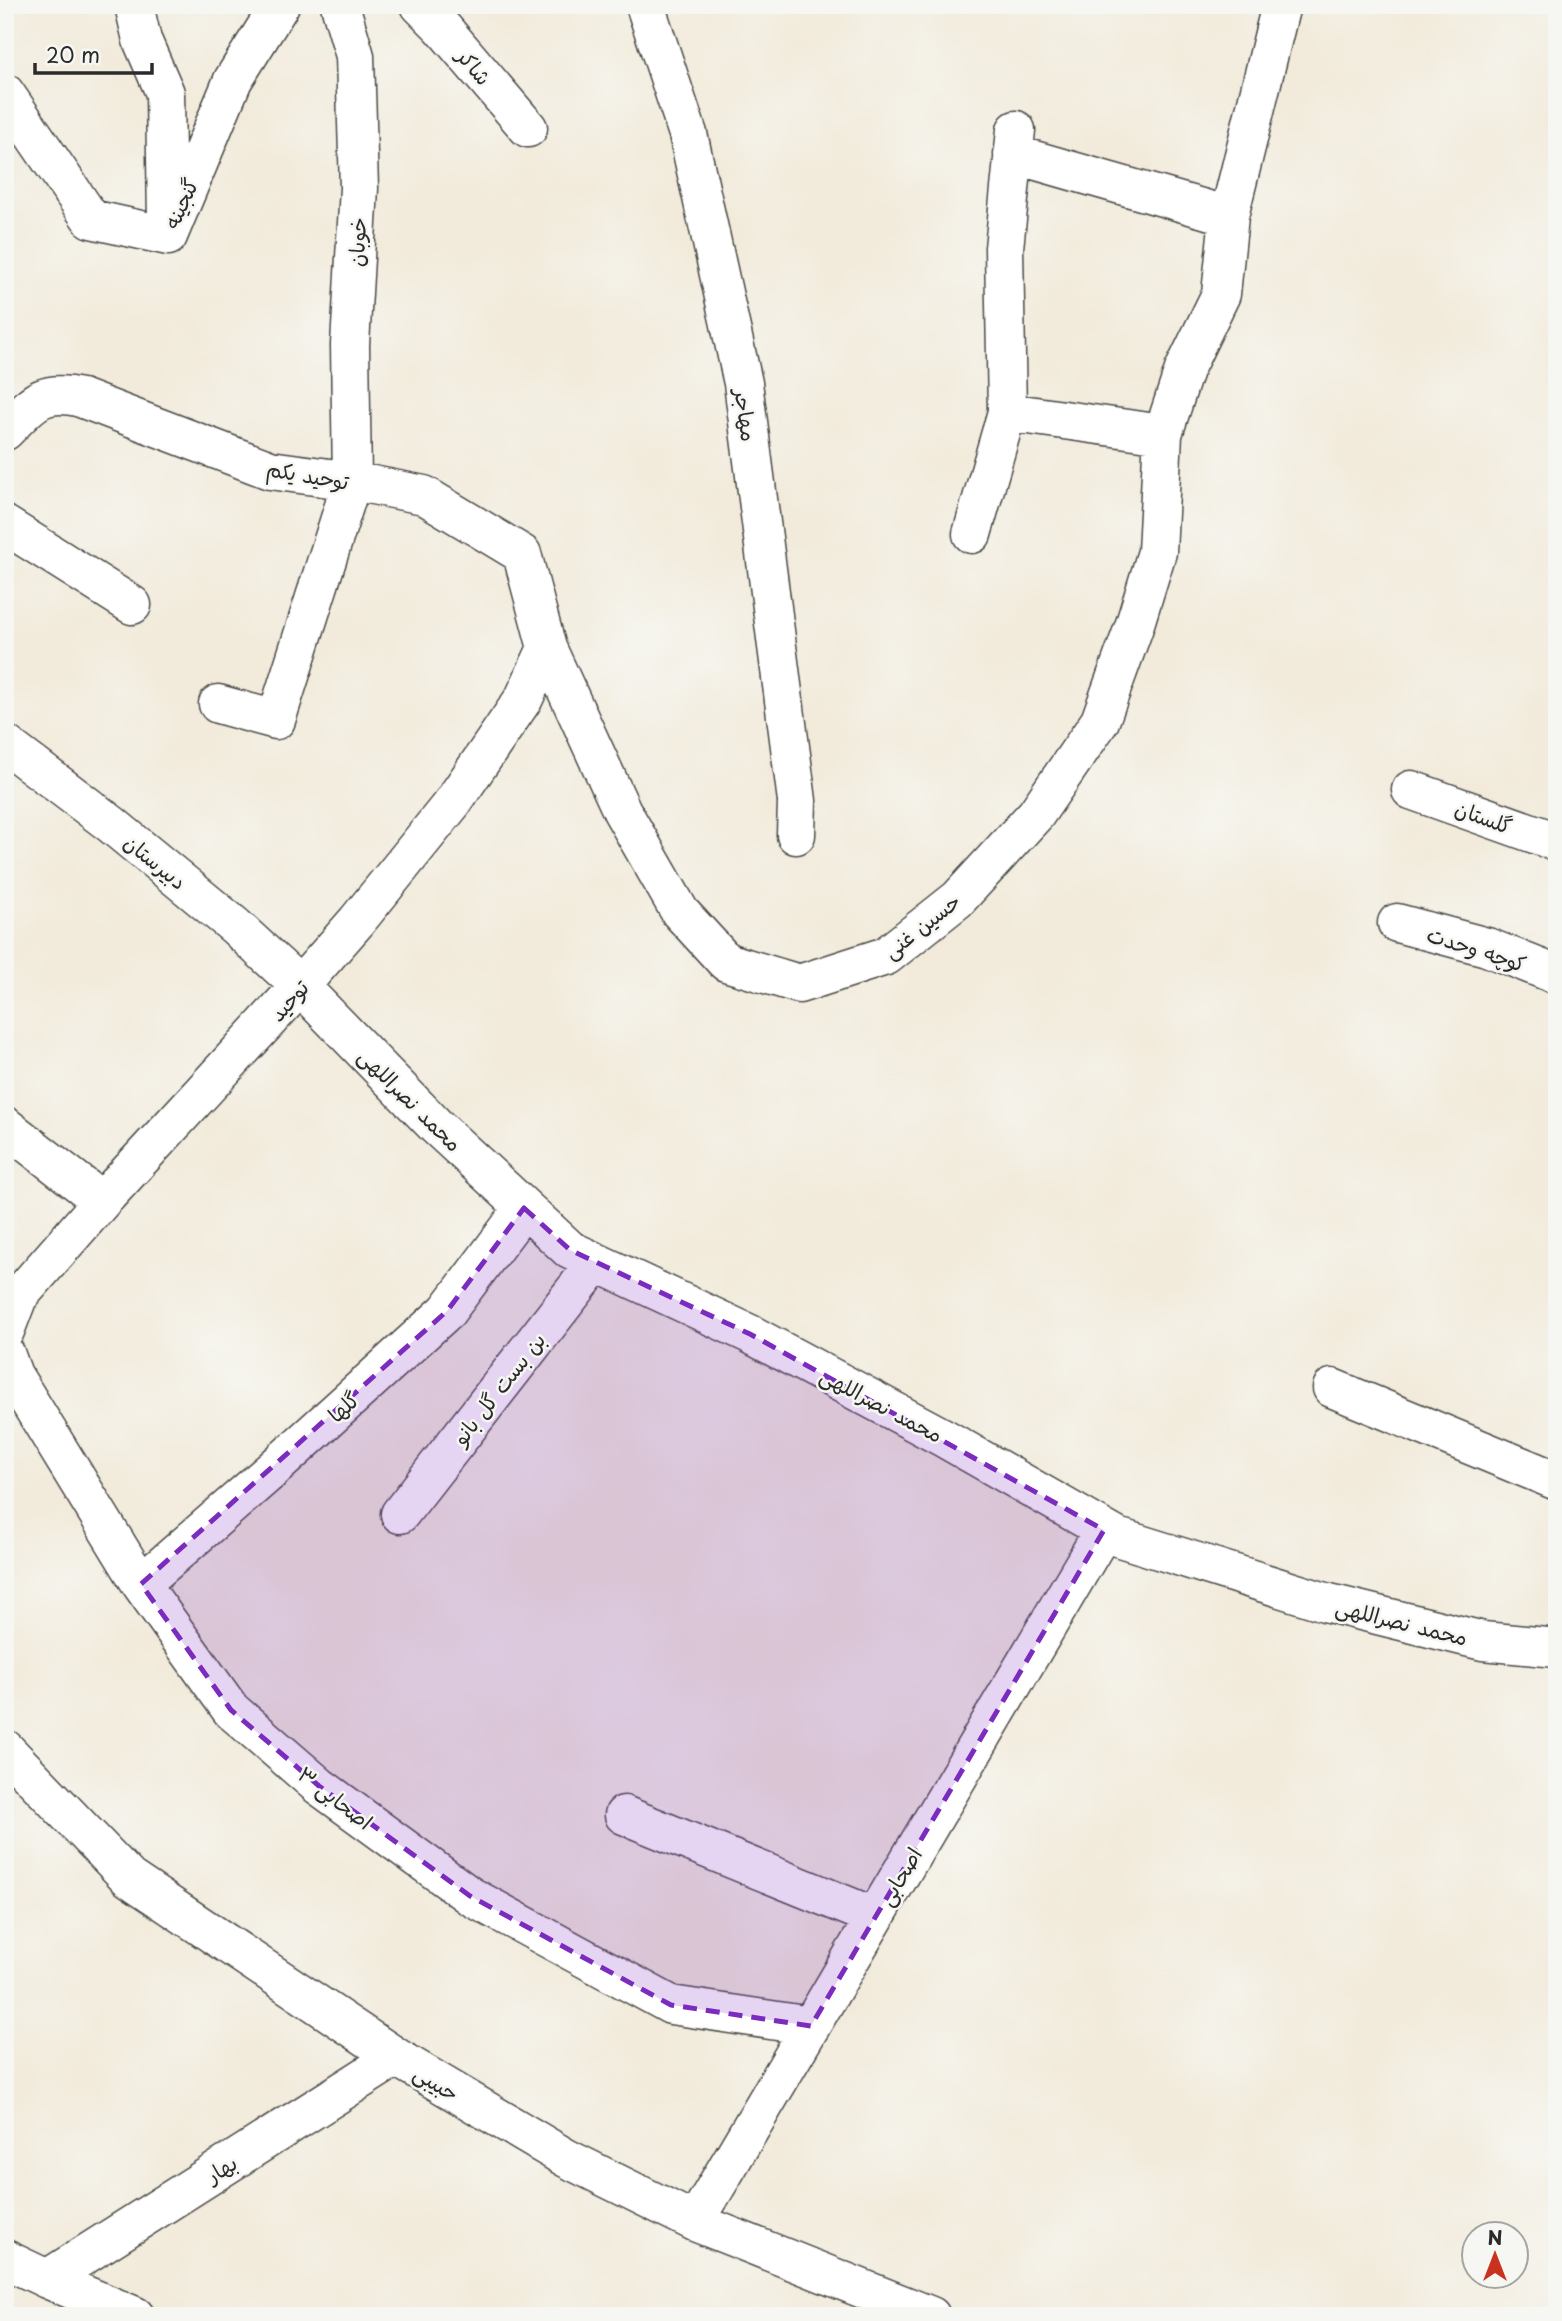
<svg xmlns="http://www.w3.org/2000/svg" width="1562" height="2321" font-family="'Playpen Sans','Playpen Sans Arabic',sans-serif">
<rect width="100%" height="100%" fill="#f6f6f2"/>
<filter id="ink" filterUnits="userSpaceOnUse"><feTurbulence type="fractalNoise" baseFrequency=".0143" numOctaves="2"/><feDisplacementMap in="SourceGraphic" scale="14" xChannelSelector="R" yChannelSelector="G"/><feConvolveMatrix kernelMatrix="1 2 1 2 8 2 1 2 1" color-interpolation-filters="sRGB"/></filter>
<filter id="wash" filterUnits="userSpaceOnUse"><feTurbulence type="fractalNoise" baseFrequency=".00686" numOctaves="4" result="noise"/><feDisplacementMap in="SourceGraphic" scale="28" xChannelSelector="R" yChannelSelector="G"/><feGaussianBlur stdDeviation="1.57" result="paint"/><feColorMatrix in="noise" values="0 0 0 0 0 0 0 0 0 0 0 0 0 0 0 0 0 1.4 0 .05"/><feComposite in="paint" operator="in"/></filter>
<g filter="url(#wash)">
<rect width="100%" height="100%" fill="#f2ebdb"/>
</g>
<g filter="url(#ink)">
<g fill="none" stroke-linecap="round" stroke-linejoin="round">
<defs>
<path id="street" d="M134,5L142,40L165,93L167,220
M420,5L441,26L528,128
M645,5L688,134L743,383L797,801L796,835
M5,93L91,219L168,236
M1013,154L1229,216
M168,236L233,80L280,5
M1007,412L1163,434
M5,431C32,404 40,388 81,398L270,470L352,481L424,495L522,554L547,648L622,811L680,912L726,962L799,984L886,956L958,899L1036,814L1100,721L1134,627L1157,552L1163,434L1184,370L1221,294L1229,216L1281,5
M5,525L132,605
M972,534L1007,412L1004,248L1016,130
M218,704L276,720L352,481L350,345L359,188L355,56L340,5
M5,744L111,824L235,926L300,986L436,1126L570,1250L750,1334L944,1438L1117,1537L1325,1602L1483,1641L1557,1648
M1411,790L1557,842
M1397,923L1487,947L1557,975
M5,1126L102,1201
M5,1331L18,1297L102,1201L300,986L357,921L453,802L524,698L547,648
M5,1353L13,1375L141,1584L231,1710L319,1786L470,1896L671,2005L811,2026
M1332,1388L1557,1481
M400,1514L596,1263
M141,1584L273,1469L447,1311L524,1208
M5,1749L129,1878L396,2057L566,2158L695,2222L931,2316
M624,1815L875,1917
M695,2222L1104,1530
M5,2259L47,2279L135,2316
M47,2279L396,2057"/>
</defs>
<use href="#street" stroke="#494845" stroke-width="41"/>
<use href="#street" stroke="#fff" stroke-width="38"/>
</g>
</g>
<path fill="#7b2cbf" fill-opacity="0.2" stroke="#7b2cbf" stroke-width="5" stroke-dasharray="14 9" stroke-linejoin="round" d="M524,1208L570,1250L750,1334L1104,1530L811,2026L671,2005L470,1896L319,1786L231,1710L141,1584L447,1311Z"/>
<g text-anchor="middle" dominant-baseline="central" stroke-width="5" stroke-linejoin="round" paint-order="stroke">
<g font-size="21" fill="#2b2b2b" stroke="#f6f6f2">
<text transform="translate(475 66) rotate(50)">شاکر</text>
<text transform="translate(180 203) rotate(-65)">گنجینه</text>
<text transform="translate(356 242) rotate(-87)">خوبان</text>
<text transform="translate(747 415) rotate(82)">مهاجر</text>
<text transform="translate(308 474) rotate(10)">توحید یکم</text>
<text transform="translate(1484 816) rotate(20)">گلستان</text>
<text transform="translate(156 861) rotate(39)">دبیرستان</text>
<text transform="translate(921 925) rotate(-38)">حسین غنی</text>
<text transform="translate(1477 948) rotate(18)">کوچه وحدت</text>
<text transform="translate(288 1000) rotate(-48)">توحید</text>
<text transform="translate(411 1099) rotate(45)">محمد نصراللهی</text>
<text transform="translate(498 1388) rotate(-52)">بن بست گل بانو</text>
<text transform="translate(882 1404) rotate(28)">محمد نصراللهی</text>
<text transform="translate(343 1406) rotate(-42)">گلها</text>
<text transform="translate(1402 1621) rotate(14)">محمد نصراللهی</text>
<text transform="translate(336 1797) rotate(38)">اصحابی ۳</text>
<text transform="translate(899 1876) rotate(-59)">اصحابی</text>
<text transform="translate(437 2082) rotate(31)">حبیبی</text>
<text transform="translate(221 2168) rotate(-32)">بهار</text>
</g>
</g>
<rect width="1562" height="2321" fill="none" stroke="#f6f6f2" stroke-width="28"/>
<g transform="translate(1495 2255)"><circle r="33" fill="#f6f6f2" stroke="#a5a5a2" stroke-width="2"/>
<path d="M0-5L12 26L0 18L-12 26Z" fill="#c8321e"/>
<text y="-10" font-size="19" font-weight="bold" text-anchor="middle" fill="#2b2b2b">N</text>
</g>
<path d="M35 63v10h117v-10" fill="none" stroke="#2b2b2b" stroke-width="3.5"/>
<text x="46" y="63" font-size="21" fill="#2b2b2b" stroke="#f6f6f2" stroke-width="5" paint-order="stroke">20 m</text>
</svg>
